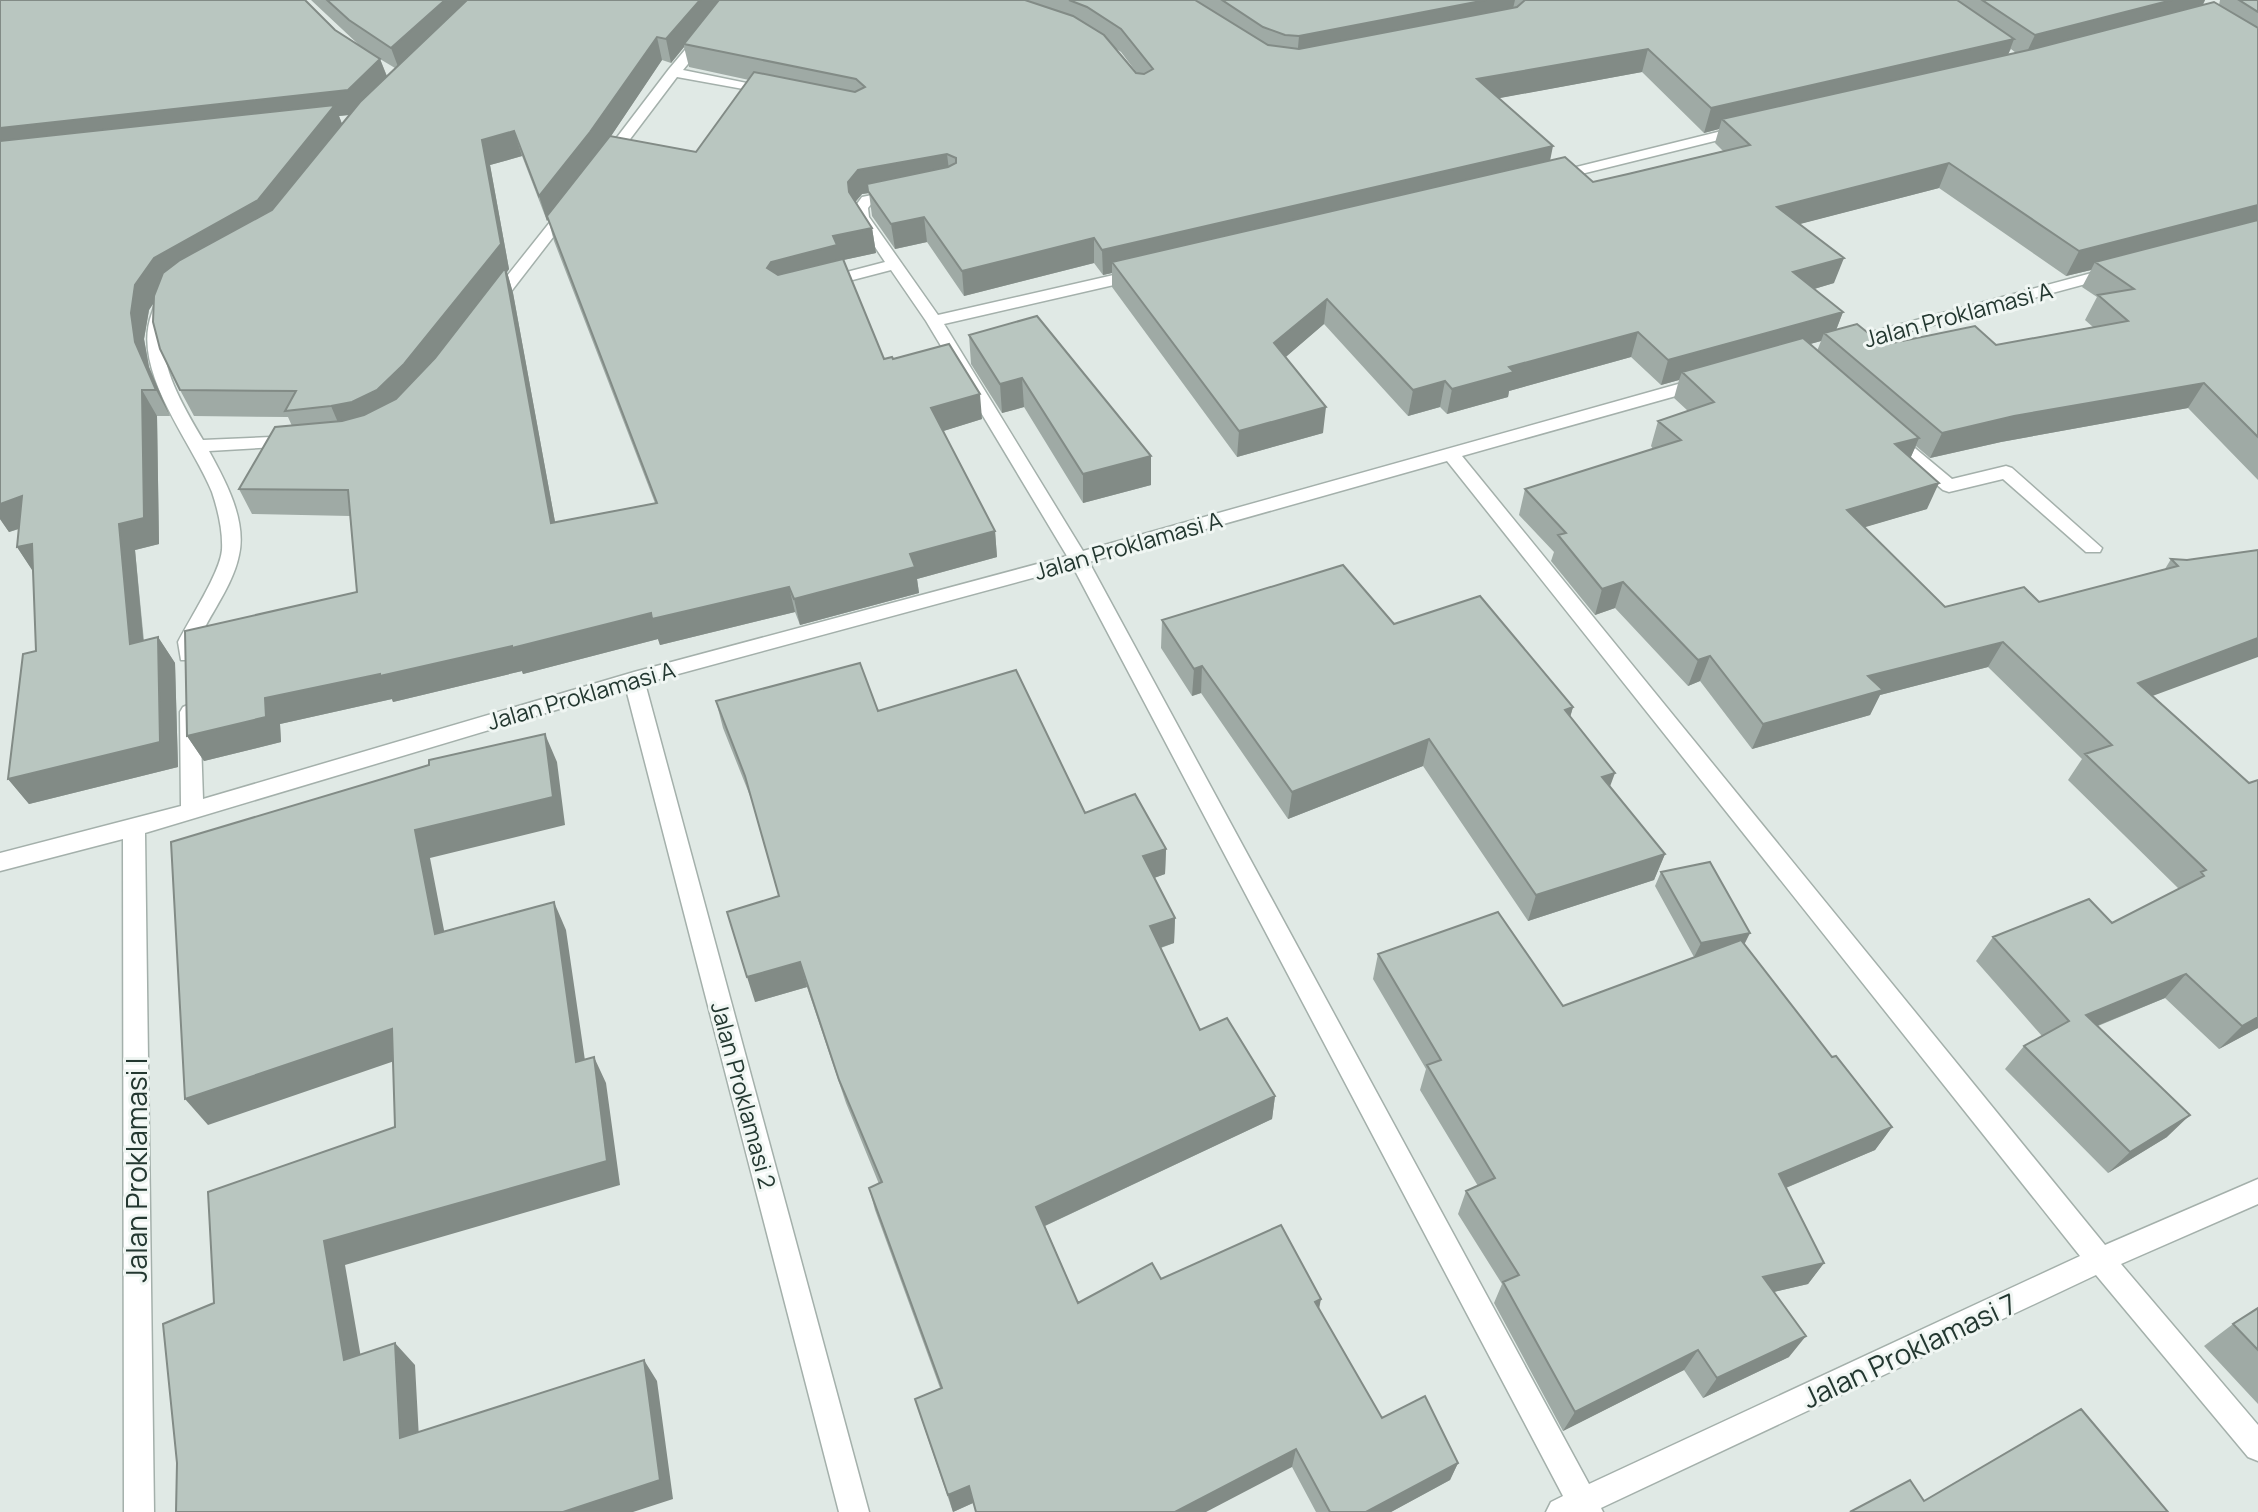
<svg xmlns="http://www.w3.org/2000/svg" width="2258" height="1512" font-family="Manrope,sans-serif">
<rect width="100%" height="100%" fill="#e0e9e5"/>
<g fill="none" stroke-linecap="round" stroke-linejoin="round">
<defs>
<path id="minor" d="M727,0H740L683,70L776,89V95L677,77L612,163H602V157L669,69Z
M1746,125L1751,126V132L1553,181L1546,177L1548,174Z
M897,190L904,194L902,197L872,203L868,208L869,217L938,315L1140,269L1148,274L1140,279L944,324L1083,551L1696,379H1708L1710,383L1708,387L1462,456L2105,1245L2258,1179V1204L2121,1264L2258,1425V1461L2248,1457L2096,1275L1601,1508L1603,1512H1546L1551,1502L1563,1496L1073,567L645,683L869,1512H839L626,689L145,833L154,1512H124L123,839L0,871V853L181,806L180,712L183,707L190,704L197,707L200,712L203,799L634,672L1067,556L926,321L891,270L822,288L814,283L816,280L885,262L855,217L854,208L862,197ZM1447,461L2080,1256L1589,1484L1089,562Z
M567,206L574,210L500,306H488L486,303L488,300L562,207Z
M2114,267L2122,272L2119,275L1844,349L1836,344L1838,341Z
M164,297L172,302C169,311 165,319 164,328C158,366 185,409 203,440L294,436L303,441L294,446L209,451C225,480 247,520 239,555C234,581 216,606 204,629C199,640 200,651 195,660H181L178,642C189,620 220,573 222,550C223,531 218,510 212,492C191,440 130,370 152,313C155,305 155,299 164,297Z
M1892,433L1898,434L1952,479L2006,466L2012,468L2102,548L2100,552H2086L2003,479L1949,492L1943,490L1886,442L1883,438L1886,434Z"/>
</defs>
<use href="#minor" stroke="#a4b0ab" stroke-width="3"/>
<use href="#minor" fill="#fff" fill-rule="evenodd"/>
</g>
<path fill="#9faaa5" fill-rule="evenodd" d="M311,0H2205L2203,5H2219L2220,0H2258V480L2188,408L2001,442L1930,458L1916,446L1910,458L1927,509L1864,527L1945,607L2039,602L2165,569L2171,559L2187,560L2153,696L2249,783L2258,780V1028L2219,1049L2165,998L2098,1026L2167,1137L2108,1173L2005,1069L2024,1046L2042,1036L1976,961L1993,937L2112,923L2179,889L2068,780L2082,759L1988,667L1880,695L1870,715L1752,749L1700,681L1688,686L1615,608L1595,615L1551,561L1554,552L1519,515L1525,489L1653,449L1651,446L1658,421L1688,411L1674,398L1679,380L1661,385L1631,357L1509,391L1508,397L1447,414L1440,407L1408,416L1324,324L1285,357L1323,433L1237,457L1112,287V273L1103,275L1094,263L964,296L927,242L895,249L872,216L869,193L862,194L855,202L872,228L876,253L843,260L884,359H893L982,419L943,431L995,531L997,557L917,579L919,593L800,625L795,612L660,645L658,639L523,674L522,671L393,702L392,699L280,724L281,742L204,761L187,736L357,592L350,516L252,514L239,489L292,426L288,417L194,416L180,390L154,302L149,310L144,339L149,367L170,416H157L159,544L135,550L144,641L158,637L175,663L178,767L29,804L8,779L36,651L33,571L17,547L19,529L9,532L0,519L335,30L358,44ZM684,47L689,67L749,80L696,152L611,136L662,60L671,63ZM1115,48L1121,52L1137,73H1136ZM2011,49L2016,53L2008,54ZM380,59L395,68L387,76ZM1642,72L1704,133L1719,129L1715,143L1723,151L1593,182L1550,160L1499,98ZM349,115L342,124L339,116ZM522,156L547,221L548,219L554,241L655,503L555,522L513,293L507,272L509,269L490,165ZM1939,188L2066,276L2091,270L2082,287L2097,297L2085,320L2093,327L1996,345H1883L1836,330L1843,312L1814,289L1834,283L1799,224ZM1821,341L1817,351L1810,344Z
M969,335L1151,456V485L1083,503L1024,407L1002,413L971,364Z
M1162,620L1394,624L1573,707L1570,717L1610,787L1665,854L1654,880L1528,921L1423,766L1288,819L1201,693L1192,696L1161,648Z
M716,701L878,711L1085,813L1166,849L1165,874L1154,878L1175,918L1174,943L1161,948L1200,1030L1275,1096L1272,1119L1045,1226L1078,1303L1161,1279L1319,1309L1382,1418L1458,1463L1450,1480L1391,1512H1316L1292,1467L973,1503L953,1512L921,1418L915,1399L940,1388L875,1210L869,1188L879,1184L846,1103L807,987L755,1002L779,896L752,801L723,728Z
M1661,872L1744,944L1832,1057L1892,1127L1875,1150L1786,1188L1824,1263L1808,1284L1774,1292L1789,1357L1703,1398L1684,1370L1563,1431L1494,1303L1502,1284L1458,1214L1466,1191L1478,1186L1420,1090L1426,1069L1373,979L1378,954L1563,1006L1698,956L1694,957L1655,886Z
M2258,1308V1404L2204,1346L2233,1324Z"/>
<path fill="#828b86" d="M445,0H478L400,72L391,48Z
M700,0H725L684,44V47L671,63L666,39Z
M1486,0H1515L1511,17L1297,59L1299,36Z
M2172,0H2205L2198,14L2024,58L2035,35Z
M657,37L662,60L597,157L547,221L539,196Z
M2014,39L2005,63L1722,119L1719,129L1704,133L1711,108Z
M1648,49L1642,72L1473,103L1477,79Z
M380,59L389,82L357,114L339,116L344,129L269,225L167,283L149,310L144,339L149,367L170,416L156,390L0,153V128Z
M514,131L522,156L490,165L509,269L507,272L513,293L560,549L414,390L342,432L331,406L482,140Z
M1553,146L1548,171L1112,262V273L1103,275L1102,250Z
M947,154L950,178L868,191L869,193L862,194L852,206L849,192L848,182L858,170Z
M1949,163L1939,188L1769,232L1777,207Z
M2258,205V226L2095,262L2091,270L2066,276L2079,251Z
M924,217L927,242L895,249L891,224Z
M872,228L876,253L839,261L775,287L767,268L771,262L833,236Z
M1094,238V263L964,296L962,271Z
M1844,258L1834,283L1784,298L1793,272Z
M1327,299L1324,324L1272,369L1274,343Z
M1843,312L1833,338L1824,333L1821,341L1688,378L1682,372L1679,380L1661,385L1668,360Z
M1638,332L1631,357L1509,391L1508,397L1447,414L1452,389L1509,367Z
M1022,378L1024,407L1002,413L1000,384Z
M1445,381L1440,407L1408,416L1413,390Z
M2204,383L2188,408L2001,442L1930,458L1942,433L2014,416Z
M142,390L157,416L159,544L135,550L146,670L130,644L119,524Z
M980,394L982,419L934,434L931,408Z
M1326,407L1323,433L1237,457L1239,431Z
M1919,438L1908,464L1895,444Z
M1151,456V485L1083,503V474Z
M1939,483L1927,509L1835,536L1847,510Z
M22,496L39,522L9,532L0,519V504Z
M995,531L997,557L917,579L919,593L800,625L794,599L910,554Z
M32,544L34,573L17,547Z
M1623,582L1615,608L1595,615L1602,589Z
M789,587L795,612L660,645L658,639L523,674L522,671L393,702L392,699L280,724L281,742L204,761L187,736L265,698L651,613Z
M158,637L175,663L178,767L29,804L8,779Z
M2258,638V657L2120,708L2138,683Z
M2003,642L1988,667L1880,695L1870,715L1752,749L1763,724L1868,676Z
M1710,656L1700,681L1688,686L1698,660Z
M1202,666L1201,693L1192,696L1194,669Z
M1573,707L1565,735V710Z
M545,734L557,762L565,825L430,858L450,961L435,934L415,830Z
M1429,739L1423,766L1288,819L1292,792Z
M1615,773L1605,800L1602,777Z
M1166,849L1165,874L1143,882V856Z
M1665,854L1654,880L1528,921L1536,895Z
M554,902L566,930L589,1088L576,1062Z
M1175,918L1174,943L1150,951V926Z
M1750,933L1743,947L1694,957L1701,943Z
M800,962L807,987L755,1002L747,977Z
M2186,974L2165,998L2067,1038L2086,1015Z
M2258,1017V1028L2219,1049L2242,1026Z
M392,1029L409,1056L208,1125L185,1099Z
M594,1057L606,1083L620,1185L345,1265L365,1381L344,1360L324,1241Z
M1275,1096L1272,1119L1038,1229L1036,1207Z
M2190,1115L2167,1137L2108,1173L2130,1152Z
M1892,1127L1875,1150L1764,1197L1779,1174Z
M1824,1263L1808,1284L1748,1298L1763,1277Z
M1321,1299L1317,1319L1315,1302Z
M1806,1336L1789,1357L1703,1398L1717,1378Z
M395,1343L415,1365L420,1457L400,1438Z
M1698,1350L1684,1370L1563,1431L1575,1412Z
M644,1360L657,1381L673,1499L633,1512H563Z
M1296,1449L1292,1467L1206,1512H1175Z
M1458,1463L1450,1480L1391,1512H1366Z
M969,1486L973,1503L953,1512L948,1495Z"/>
<path fill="#b9c6c0" stroke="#828b86" stroke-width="2" d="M0,0H305L335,30L380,59L348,90L0,128Z
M327,0H445L391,48L349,20Z
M467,0H700L666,39L657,37L590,132L539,196L514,131L482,140L501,244L404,364L377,390L352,402L331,406L285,411L296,391L180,390L160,349L153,322L154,296L163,273L180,260L272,210L360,102Z
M719,0H1025L1073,16L1104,35L1136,73L1144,74L1153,69L1121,29L1087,7L1069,0H1195L1268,45L1299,49L1517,7L1525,0H1957L2014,39L1711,108L1648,49L1477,79L1553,146L1102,250L1094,238L962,271L924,217L891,224L868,191L867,184L948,167L956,163V158L947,154L858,170L848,182L849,192L872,228L833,236L837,245L771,262L767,268L778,275L843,259L884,359L892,357L893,359L949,344L980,394L931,408L995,531L910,554L915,567L794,599L789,587L652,619L651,613L512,648V646L380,676V674L265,698L266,717L187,736L185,631L357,592L348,490L239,489L275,427L342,421L364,415L396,399L435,358L505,268L551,523L657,503L547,216L610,136L696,152L754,72L855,92L865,87L856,79L684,44Z
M1222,0H1486L1299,36L1285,35L1263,27Z
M1982,0H2172L2035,35Z
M2239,0H2258V12Z
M2214,2L2258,28V205L2079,251L1949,163L1777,207L1844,258L1793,272L1843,312L1668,360L1638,332L1509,367L1514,372L1452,389L1445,381L1413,390L1327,299L1274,343L1326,407L1239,431L1112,262L1565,157L1593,182L1628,174L1750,145L1722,119L2033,49Z
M335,105L258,200L154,258L135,285L131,313L135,342L156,390H142L144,518L119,524L130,644L158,637L160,742L8,779L23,654L36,651L32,544L17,547L22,496L0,504V141Z
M2258,220V437L2204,383L2014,416L1942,433L1824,333L1857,324L1883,345L1975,326L1996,345L2128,321L2098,295L2134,289L2095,262Z
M1037,316L1151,456L1083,474L1022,378L1000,384L969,335Z
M1803,338L1919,438L1895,444L1939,483L1847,510L1945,607L2024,587L2039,602L2178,566L2171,559L2187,560L2258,550V638L2138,683L2249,783L2258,780V1017L2242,1026L2186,974L2086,1015L2190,1115L2130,1152L2024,1046L2069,1021L1993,937L2089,899L2112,923L2204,876L2201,872L2206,870L2085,754L2112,745L2003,642L1868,676L1883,690L1763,724L1710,656L1698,660L1623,582L1602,589L1558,535L1566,533L1525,489L1681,440L1658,421L1714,402L1682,372Z
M1343,565L1394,624L1480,596L1573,707L1565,710L1615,773L1602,777L1665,854L1536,895L1429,739L1292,792L1202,666L1194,669L1162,620Z
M860,663L878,711L1016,670L1085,813L1135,794L1166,849L1143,856L1175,918L1150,926L1200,1030L1227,1018L1275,1096L1036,1207L1078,1303L1152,1263L1161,1279L1281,1225L1321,1299L1315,1302L1382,1418L1425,1396L1458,1463L1366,1512H1330L1296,1449L1175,1512H976L969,1486L948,1495L915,1399L942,1388L869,1188L882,1182L839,1080L800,962L747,977L727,912L779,896L745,776L716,701Z
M545,734L553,797L415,830L435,934L554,902L576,1062L594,1057L607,1161L324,1241L344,1360L395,1343L400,1438L644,1360L660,1480L563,1512H176L177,1463L163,1324L214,1303L208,1192L395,1127L392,1029L185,1099L171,842L429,765V760Z
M1710,862L1750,933L1701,943L1661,872Z
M1498,912L1563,1006L1741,940L1832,1057L1836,1056L1892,1127L1779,1174L1824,1263L1763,1277L1806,1336L1717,1378L1698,1350L1575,1412L1503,1282L1519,1275L1466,1191L1495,1178L1427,1065L1441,1060L1378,954Z
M2258,1308V1350L2233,1324Z
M2081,1409L2168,1512H1850L1910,1480L1924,1501Z"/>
<g text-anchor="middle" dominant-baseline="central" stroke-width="6" stroke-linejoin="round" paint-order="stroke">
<g font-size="23" fill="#233730" stroke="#f0f6f3">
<text transform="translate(1958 314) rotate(-15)">Jalan Proklamasi A</text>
<text transform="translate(1128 545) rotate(-16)">Jalan Proklamasi A</text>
<text transform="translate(581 695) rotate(-16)">Jalan Proklamasi A</text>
<text transform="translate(744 1095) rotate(75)">Jalan Proklamasi 2</text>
</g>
<g font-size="28" fill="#233730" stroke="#f0f6f3">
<text transform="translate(136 1170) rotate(-90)">Jalan Proklamasi I</text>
<text transform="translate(1909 1350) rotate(-25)">Jalan Proklamasi 7</text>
</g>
</g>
</svg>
